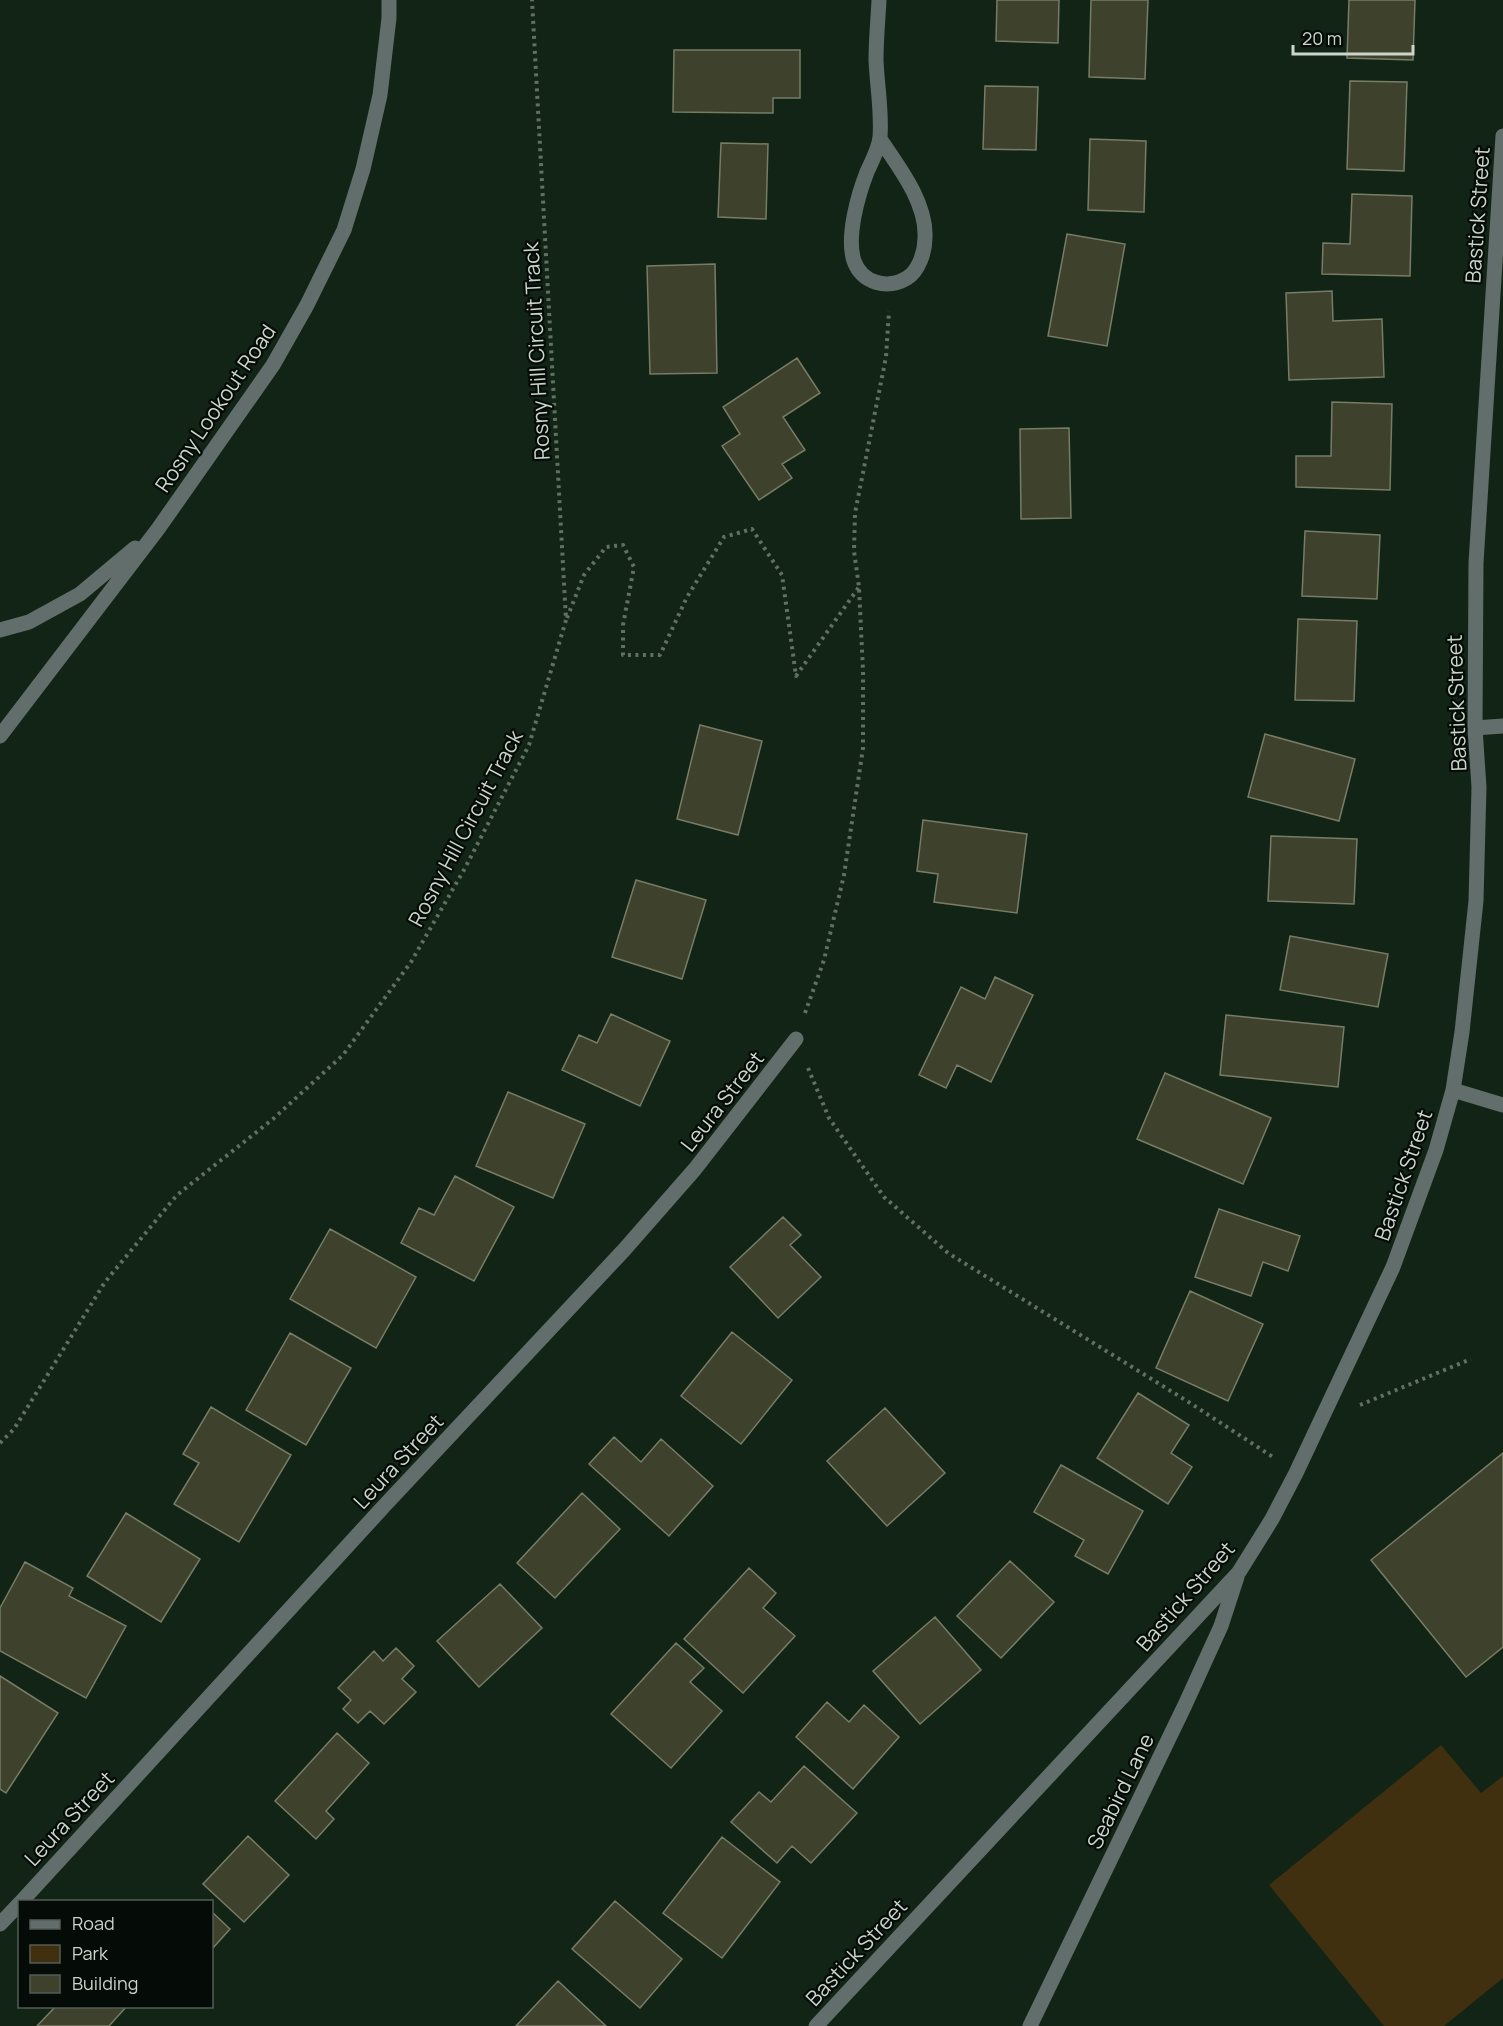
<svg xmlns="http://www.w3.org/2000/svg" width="1503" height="2026" font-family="Manrope,sans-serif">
<rect width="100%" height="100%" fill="#122416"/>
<path fill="#40300f" d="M1441,1745L1481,1793L1503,1776V1978L1444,2026H1384L1269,1885Z"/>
<path fill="#3e422d" stroke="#777c65" stroke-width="1.5" d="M997,0H1059L1058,43L996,41Z
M1091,0H1148L1145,79L1089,77Z
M1349,0H1415L1413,60L1347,58Z
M674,50H800V98H773V113L673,112Z
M1350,81L1407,82L1404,171L1347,169Z
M985,86L1038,87L1036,150L983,149Z
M1090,139L1146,141L1144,212L1088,210Z
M721,143L768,144L766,219L718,217Z
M1352,194L1412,196L1410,276L1322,274L1323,243L1350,244Z
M1067,234L1125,244L1107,346L1048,336Z
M715,264L717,373L650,374L647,266Z
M1332,291L1333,321L1382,319L1384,377L1289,380L1286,293Z
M797,358L820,393L783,417L805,450L782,464L792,478L759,500L722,446L740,434L723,407Z
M1332,402L1392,404L1390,490L1296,487V456H1331Z
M1069,428L1071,518L1021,519L1020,429Z
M1305,531L1380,535L1377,599L1302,596Z
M1298,619L1357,621L1354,701L1295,700Z
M700,725L762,741L738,835L677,819Z
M1265,734L1355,759L1339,821L1248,797Z
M923,820L1027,834L1017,913L934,902L938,874L917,871Z
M1271,836L1357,839L1354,904L1268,901Z
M636,880L706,900L682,979L612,957Z
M1290,936L1388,954L1378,1007L1280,990Z
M995,977L1033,995L991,1082L957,1065L946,1088L919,1075L961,987L985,999Z
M611,1014L670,1041L640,1106L562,1070L579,1035L597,1043Z
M1226,1015L1344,1027L1338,1087L1220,1075Z
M1165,1073L1271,1118L1243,1184L1137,1139Z
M508,1092L585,1124L553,1198L476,1166Z
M455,1176L514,1207L474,1281L401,1243L419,1208L434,1215Z
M1219,1209L1300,1236L1288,1271L1263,1262L1251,1296L1195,1277Z
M783,1217L801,1235L790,1245L821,1277L778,1318L730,1267Z
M330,1229L416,1277L376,1348L290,1299Z
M1190,1291L1263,1324L1228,1401L1156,1368Z
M732,1332L792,1380L741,1444L681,1396Z
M290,1333L351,1368L306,1445L246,1410Z
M1138,1393L1189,1425L1171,1453L1192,1467L1168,1504L1097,1458Z
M211,1407L291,1455L239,1542L174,1504L199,1463L183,1454Z
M885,1408L945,1473L887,1526L827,1461Z
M614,1437L641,1462L661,1439L713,1486L669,1536L589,1464Z
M1503,1453V1647L1466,1677L1371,1560Z
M1061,1465L1143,1511L1108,1574L1075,1556L1084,1540L1034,1512Z
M582,1493L620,1529L555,1598L517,1563Z
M126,1513L200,1559L161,1622L87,1576Z
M1010,1561L1054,1602L1001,1658L957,1616Z
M25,1562L73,1588L69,1596L126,1626L86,1698L0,1651V1608Z
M749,1568L776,1593L763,1608L795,1636L743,1693L684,1639Z
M500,1584L542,1628L479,1687L437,1641Z
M935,1617L981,1670L920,1724L873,1671Z
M676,1643L704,1668L690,1682L722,1711L671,1768L611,1714Z
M396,1648L414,1666L402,1679L416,1692L384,1724L370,1711L358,1723L343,1709L351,1700L338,1688L374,1651L383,1661Z
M0,1676L58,1713L6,1793L0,1789Z
M827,1702L849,1722L864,1705L899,1737L853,1789L796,1737Z
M337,1733L369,1763L326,1811L334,1819L316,1839L275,1801Z
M804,1766L857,1813L811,1863L792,1846L777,1863L731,1822L759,1792L771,1802Z
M248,1836L289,1875L244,1922L203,1884Z
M722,1837L780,1882L722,1958L663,1913Z
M615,1901L682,1959L640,2008L572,1949Z
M212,1912L230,1929L212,1949Z
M558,1981L606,2026H516Z
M56,2006H127L109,2026H37Z"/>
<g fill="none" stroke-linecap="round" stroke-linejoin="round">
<path stroke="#617063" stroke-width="4" stroke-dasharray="3 4.5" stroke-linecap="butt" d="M567,618L584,575L606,547L623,545L634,567L623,625V655H660L687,597L724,537L752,529L782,575L796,676L859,587
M805,1013L824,960L844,875L863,748V671L859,587L854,551L855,513L886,357L889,311
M808,1068L829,1118L884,1197L948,1253L1187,1401L1273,1457
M1360,1405L1471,1359
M0,1443L14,1429L105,1282L177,1195L273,1119L343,1055L411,962L465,868L529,745L566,620L532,0"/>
<path stroke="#616e6c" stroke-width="15" d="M879,0C878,20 876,40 876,60C877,85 882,112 880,137C879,148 872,161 867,172C858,195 846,237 854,261C862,283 887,290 907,278C919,271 925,251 925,238C927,203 899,167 880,139
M0,630L29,622L80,594L135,548
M1475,728L1503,726
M0,736L158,529L273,365L307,305L344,230L363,169L380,95L389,18V0
M1453,1090L1503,1105
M21,1902L385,1505L624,1250L695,1169L796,1039
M0,1924L20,1903
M816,2026L1239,1572L1272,1519L1296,1473L1393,1267L1436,1150L1453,1090L1462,1032L1476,901L1479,787L1475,728L1476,563L1503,136
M1030,2026L1185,1705L1221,1626L1237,1577"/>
</g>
<g text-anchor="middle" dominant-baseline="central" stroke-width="4.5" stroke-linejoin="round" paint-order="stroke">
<g font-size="21" fill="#cad5cb" stroke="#050b06">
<text transform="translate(1477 215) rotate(-86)">Bastick Street</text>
<text transform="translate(536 351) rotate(-93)">Rosny Hill Circuit Track</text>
<text transform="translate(215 408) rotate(-56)">Rosny Lookout Road</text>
<text transform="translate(1456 703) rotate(-92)">Bastick Street</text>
<text transform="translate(465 828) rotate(-62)">Rosny Hill Circuit Track</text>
<text transform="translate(722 1101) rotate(-52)">Leura Street</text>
<text transform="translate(1403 1175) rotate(-71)">Bastick Street</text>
<text transform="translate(398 1461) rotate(-47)">Leura Street</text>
<text transform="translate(1185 1596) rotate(-49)">Bastick Street</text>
<text transform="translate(1120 1791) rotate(-64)">Seabird Lane</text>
<text transform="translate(69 1818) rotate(-47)">Leura Street</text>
<text transform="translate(856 1952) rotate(-47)">Bastick Street</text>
</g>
</g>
<rect x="18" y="1900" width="195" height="108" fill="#050b06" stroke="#545c55" stroke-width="1.5"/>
<rect x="30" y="1920" width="30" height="9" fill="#616e6c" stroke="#545c55" stroke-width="1.5"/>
<text x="72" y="1930" font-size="18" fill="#cad5cb">Road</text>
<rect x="30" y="1945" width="30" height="18" fill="#40300f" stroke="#545c55" stroke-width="1.5"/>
<text x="72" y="1960" font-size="18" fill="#cad5cb">Park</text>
<rect x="30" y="1975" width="30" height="18" fill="#3e422d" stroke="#545c55" stroke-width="1.5"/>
<text x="72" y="1990" font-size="18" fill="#cad5cb">Building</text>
<path d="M1293 45v9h120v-9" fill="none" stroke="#cad5cb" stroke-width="3"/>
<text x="1302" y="45" font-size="18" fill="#cad5cb" stroke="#050b06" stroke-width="4.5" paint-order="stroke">20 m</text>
</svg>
